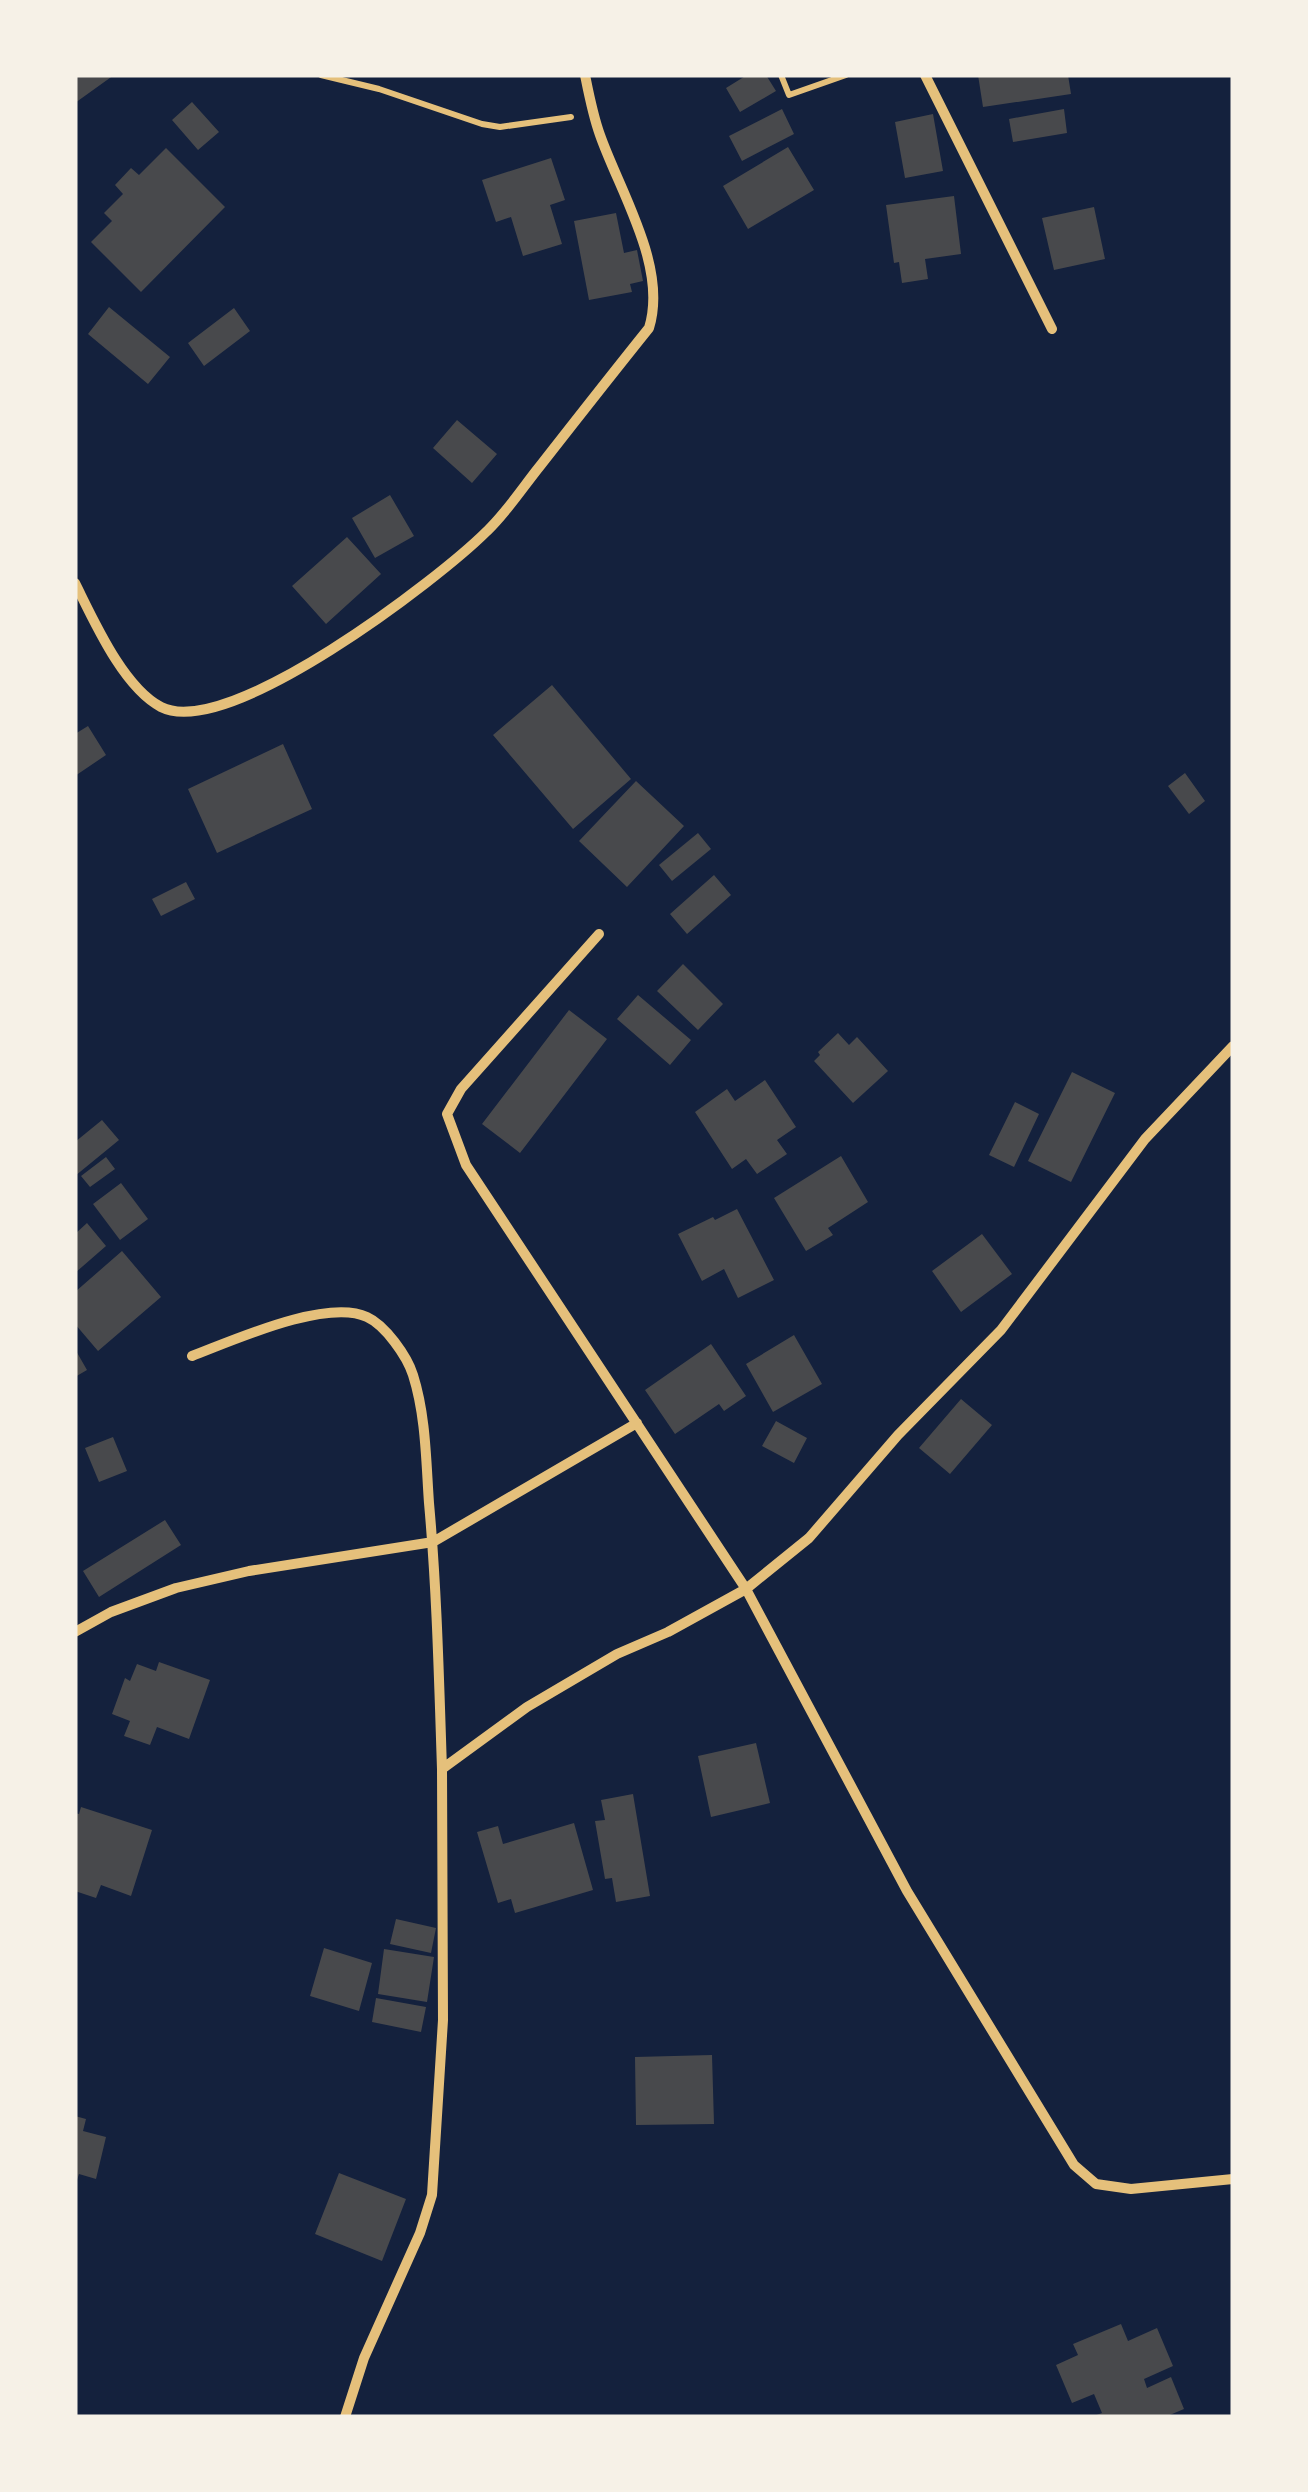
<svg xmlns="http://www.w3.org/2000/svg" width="1308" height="2492" font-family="Helvetica,sans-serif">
<rect width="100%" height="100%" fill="#14213d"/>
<path fill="#48494c" d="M75,75H114L75,103Z
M747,75H766L776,91L740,112L726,88Z
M978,75H1068L1071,94L983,107Z
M192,102L219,132L198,150L172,120Z
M782,109L794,134L742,161L729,136Z
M1064,109L1067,133L1013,142L1009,119Z
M933,114L943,171L905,178L895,122Z
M788,147L814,190L748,229L723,186Z
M166,148L225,207L141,292L91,242L112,221L104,213L123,194L115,185L131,168L139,175Z
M551,158L565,200L550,205L562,244L523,256L511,217L496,222L482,180Z
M954,196L961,254L925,259L928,279L902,283L899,262L894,263L886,205Z
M1094,207L1105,259L1054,270L1042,218Z
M616,213L624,253L637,250L643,281L630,284L632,292L589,300L574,221Z
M109,307L170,357L148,384L88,334Z
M234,308L250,331L204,366L188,343Z
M457,420L497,454L472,483L433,448Z
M390,495L414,536L375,558L352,518Z
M347,537L381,574L326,624L292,586Z
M552,685L631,779L573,829L493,735Z
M88,726L106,755L75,776V734Z
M283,744L312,809L217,853L188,789Z
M1185,773L1205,801L1189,814L1168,786Z
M636,781L684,826L627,887L579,841Z
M698,833L711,849L672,881L659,865Z
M714,875L731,895L687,934L670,914Z
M186,882L195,899L161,916L152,899Z
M683,964L723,1004L698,1030L657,991Z
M638,995L691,1040L670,1065L617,1019Z
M569,1010L607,1039L520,1153L482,1124Z
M838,1033L849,1045L857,1037L888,1071L853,1103L814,1061L820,1055L818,1052Z
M1072,1072L1115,1093L1071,1182L1028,1161Z
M765,1080L796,1127L777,1140L787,1154L757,1174L746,1159L732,1169L695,1112L727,1089L735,1101Z
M1015,1102L1039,1114L1014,1167L989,1155Z
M102,1120L119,1140L75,1176V1142Z
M841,1156L868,1202L828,1228L833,1235L806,1251L774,1198Z
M106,1157L115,1169L90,1187L81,1176Z
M121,1183L148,1219L120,1240L93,1204Z
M737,1209L774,1280L738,1298L724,1269L702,1281L678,1234L713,1217L715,1220Z
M87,1223L106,1246L75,1273V1234Z
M982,1234L1012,1274L961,1312L932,1271Z
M122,1251L161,1297L98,1351L75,1324V1292Z
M794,1335L822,1384L773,1412L746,1364Z
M711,1344L746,1396L724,1411L719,1404L675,1434L645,1390Z
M75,1349L87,1370L75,1377Z
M961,1399L992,1425L950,1474L919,1448Z
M776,1421L807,1438L794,1463L762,1446Z
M113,1437L127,1471L99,1482L85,1448Z
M165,1520L181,1545L99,1597L83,1571Z
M159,1662L210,1680L189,1739L157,1727L150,1745L124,1736L130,1721L112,1714L125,1678L130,1681L137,1664L156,1671Z
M756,1743L770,1803L711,1817L698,1756Z
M633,1794L650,1896L616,1902L612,1878L605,1879L595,1821L605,1820L601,1800Z
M81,1807L152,1830L131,1896L101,1885L96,1898L75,1891V1813L79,1814Z
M574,1823L593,1890L515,1913L511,1899L498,1903L477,1832L498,1826L503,1844Z
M396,1919L436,1928L431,1953L390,1944Z
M324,1948L372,1963L359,2011L310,1996Z
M384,1949L434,1957L427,2002L378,1994Z
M376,1998L426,2007L421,2032L372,2022Z
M712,2055L714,2124L636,2125L635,2057Z
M75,2116L86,2119L83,2131L106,2137L96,2179L79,2174L76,2183Z
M339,2173L406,2199L382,2261L315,2234Z
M1121,2324L1128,2341L1157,2328L1173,2366L1144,2379L1147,2388L1171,2377L1184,2409L1165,2417H1091L1102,2413L1094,2394L1072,2403L1056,2365L1078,2355L1073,2344Z"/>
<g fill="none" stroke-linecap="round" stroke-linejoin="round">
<path stroke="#e5c07b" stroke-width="6" d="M321,75L379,89L482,124L500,127L571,117
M781,75L789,95L846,75"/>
<path stroke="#e5c07b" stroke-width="10" d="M925,75L1052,329
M75,583C94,621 123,687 161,707C228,741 439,579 487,531C507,512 523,487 540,466C576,420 612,374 649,328C668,267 620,192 600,135C593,116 589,95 585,75
M599,934L461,1089L447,1114L466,1165L746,1589L907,1891L1074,2165L1096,2184L1131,2189L1233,2179
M192,1356C232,1341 326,1298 367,1317C385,1325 407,1356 413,1375C426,1416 426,1461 429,1503C437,1592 439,1680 442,1769
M75,1632L111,1612L176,1588L249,1571L433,1542L637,1423
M345,2417L364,2358L420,2233L432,2195L443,2020L442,1769L527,1707L617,1654L668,1632L746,1589L809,1538L898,1435L1001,1330L1145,1139L1233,1046"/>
</g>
<rect width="1308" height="2492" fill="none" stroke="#f6f1e7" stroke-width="155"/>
</svg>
